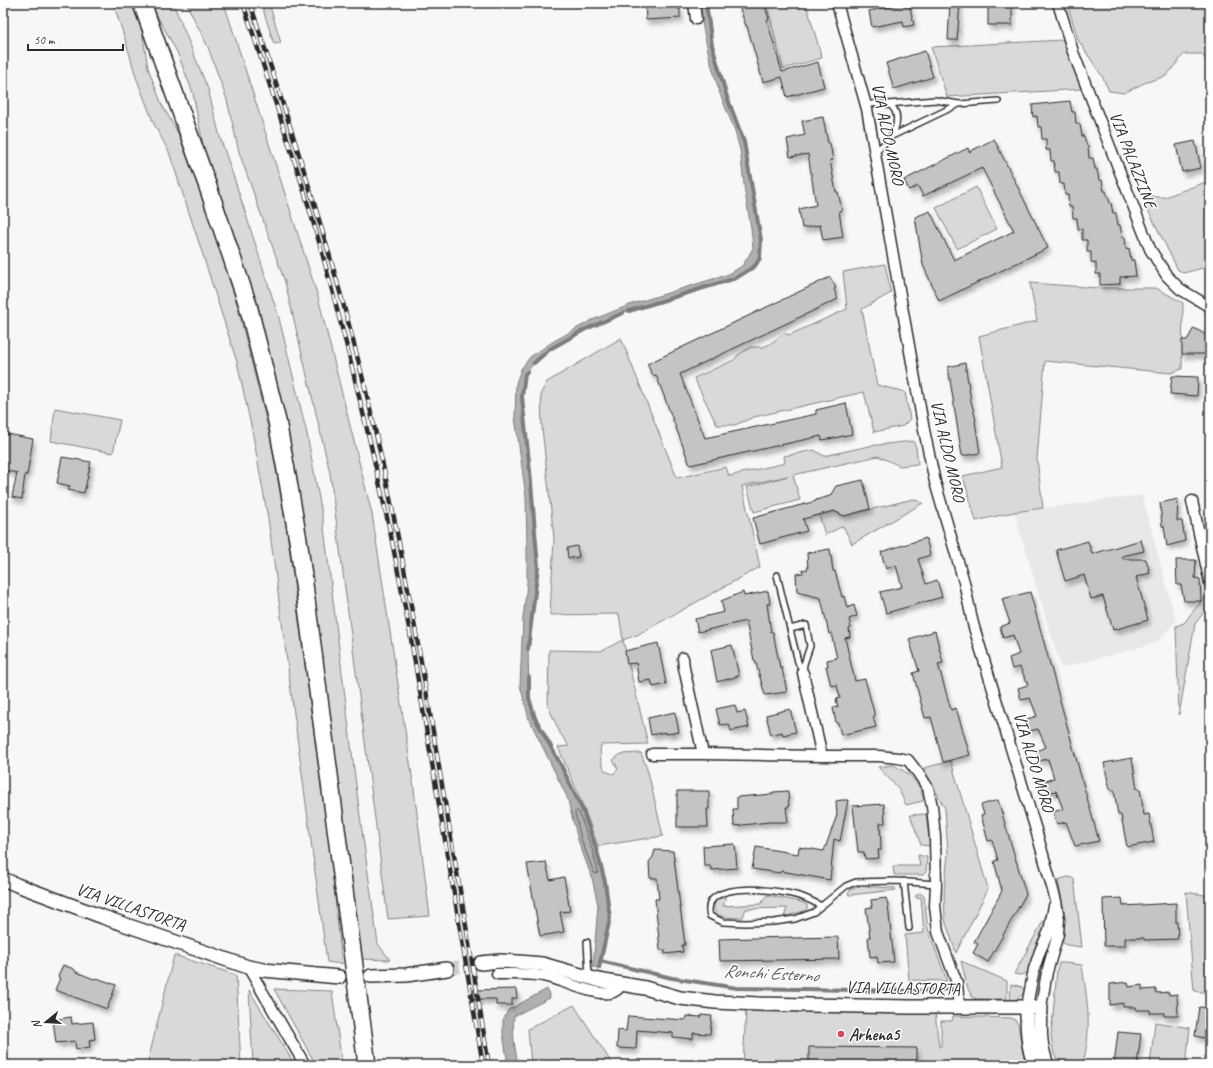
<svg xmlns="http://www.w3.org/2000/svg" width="1213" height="1068" font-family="Caveat,sans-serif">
<defs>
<filter id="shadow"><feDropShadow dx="2.5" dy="4.5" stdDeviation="2" flood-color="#0004"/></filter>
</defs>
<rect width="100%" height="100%" fill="#f7f7f7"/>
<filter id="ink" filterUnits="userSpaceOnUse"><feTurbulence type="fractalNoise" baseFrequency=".025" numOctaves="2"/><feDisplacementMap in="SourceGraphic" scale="8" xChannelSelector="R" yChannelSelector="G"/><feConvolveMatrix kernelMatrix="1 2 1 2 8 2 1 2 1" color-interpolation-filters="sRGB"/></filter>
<g filter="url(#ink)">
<path fill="#e8e8e8" d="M1142,495L1176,621L1156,643L1061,668L1014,512Z"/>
<path fill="#d9d9d9" stroke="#828282" d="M113,3H131L142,31L148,68L162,105L178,133L206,207L237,304L270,436L287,532L331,859L342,964L327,962L268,518L252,430L237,362L201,249L169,152L154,124L136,77L126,42Z
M150,3H173L208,89L220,137L237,187L279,318L307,434L323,520L359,809L378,944L390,960L360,959L280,402L258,305L205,155L193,93L177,52Z
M186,3H224L318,297L372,514L413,782L430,916L388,919L330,473L285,282L239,152L227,100L208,47Z
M261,3H269L281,43L274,44Z
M766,3H806L822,58L783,69Z
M1067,3H1210V67L1202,54H1184L1166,76L1144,83L1124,93L1109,91L1102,76L1078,40Z
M1063,40L1082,89L947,97L931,47Z
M1206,182H1210V266L1184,273L1178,270L1146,206L1142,194L1156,197H1165Z
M976,187L997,229L957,249L936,208Z
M885,264L891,293L862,309L877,385L905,392L910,419L903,426L874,432L864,392L754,417L735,425H717L694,378L734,360L738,355L750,347H763L770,344L784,333L789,335L847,309L843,272Z
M1030,283L1099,288H1156L1183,303L1182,369L1171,373L1045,361L1037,459L1043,508L1014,512L976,521L963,476L1002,467L979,336L1037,321Z
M621,338L677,478L726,467L729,476L785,463L784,456L814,450L824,456L869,446L913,441L916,447L918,464L900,466L878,456L793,475L800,500L754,512L747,487L788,476L742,486L760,567L637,635L623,640L648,744L601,745C599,755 601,762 605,771L613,774L618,769L613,760L621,754L641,753L648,772L663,836L598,846L580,798L558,747L569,746L560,733L548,706L549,650L601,651L623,640L619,614L550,615L554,538L542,428L541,393L547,382Z
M55,408L120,420L113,453L51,441Z
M913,499L923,503L852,544L843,526L825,535L819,515L834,511L844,516Z
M1210,593V604L1195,624L1179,715L1176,626L1184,623L1201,601Z
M951,761L988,889L956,953L945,920L944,892L948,854L945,809L924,768Z
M892,765C904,769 916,779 921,791C923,794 923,798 923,801L906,805L898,788L878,767Z
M926,814L930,846L921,845L910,815Z
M918,855L927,857L926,872L923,875H894L893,866H920Z
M1067,877L1074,878L1082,947L1067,945L1063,943L1061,939L1064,911L1058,880Z
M860,886L895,888L896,890L849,895L848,893L850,890Z
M1186,892L1210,896V993L1194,991Z
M920,893L924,896L928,929L947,981L909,980L905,935L924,933L921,897L916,898V895Z
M767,895L801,902L807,905V909L804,911L784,917L787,908L746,909L742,918C734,917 714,919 714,908C714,904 715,902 718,899L726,897L723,906L761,904Z
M1048,912L1046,927L1033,956L1028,972L1025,974L1020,975L1014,974Z
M174,955L236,975L241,1065H147Z
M961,961L1007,981V999H978L973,998L968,989Z
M1059,963H1065L1082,965C1087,998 1093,1032 1082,1065H1060L1054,1054L1051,1036L1057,970Z
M1011,984L1022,987L1025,991C1020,997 1018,1000 1010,1000Z
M274,989L332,991L342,1065H316Z
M249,990L295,1065H253Z
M574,1005L613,1065H531L528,1029Z
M746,1010L935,1012L939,1047L941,1046V1021H952L953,1016L1012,1018L1016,1021L1018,1024L1023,1054L1027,1065H743Z
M1155,1022L1190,1028L1186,1065H1150Z"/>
<path fill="#b0b0b0" stroke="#7b7b7b" d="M700,3H706L712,45L727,97L744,142L761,240L760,258L755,266L736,278L618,314L584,330L550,349L535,362L525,374L522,397L530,471L538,567L528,645L529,698L535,718L561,765L583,811L597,851L605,882L610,918L599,968L593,967L598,905L592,878L578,840L567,797L529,719L520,685L523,618L527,583V546L526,497L515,417L516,383L521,369L530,357L554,341L592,320L632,304L729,274L742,266L748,257L753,248L751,228L745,193L740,150L735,131L720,94L710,60L703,28Z
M547,989L550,998L514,1016C512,1033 515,1048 518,1065H508L503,1034V1020L508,1010Z"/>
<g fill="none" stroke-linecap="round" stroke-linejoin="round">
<path stroke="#606060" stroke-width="1" d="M577,811L579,812L593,852L598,872L597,874L594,873L581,839L575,813Z"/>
<path stroke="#7b7b7b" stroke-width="4" d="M629,311L736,278L755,266L760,258L761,240L744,142L727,97L712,45L706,3
M534,363L550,349L584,330L623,313
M527,372L525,374L522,397L530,471L538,567L528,649
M529,677V698L535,718L561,765L583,811L597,851L605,882L610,918L599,968
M600,961L672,978L737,988L913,991L950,989"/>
</g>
<path fill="#c4c4c4" stroke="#2b2b2b" filter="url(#shadow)" d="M645,3H677L678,9L680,8V18L646,20Z
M738,3H764L769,19L767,20L782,72L818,62L824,87L787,97L782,77L763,82L747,26H746Z
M906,3H909L914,25L904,27L903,21L872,27L869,11Z
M950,3H960L957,40H948Z
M988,3H1012V25H988Z
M925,51L933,77L894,89L886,63Z
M1070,101L1072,112H1075L1076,124H1080L1082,136H1084L1087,146H1088L1089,158H1093L1095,169H1097L1099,180H1102L1104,191H1106L1110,203H1111L1113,213H1116L1118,225H1120L1122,237H1125L1126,249L1129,248L1131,260H1134L1136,276L1120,277V284L1100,285V274H1096V263L1091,262V252H1087V240H1082V229H1078L1077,218H1073L1072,207H1069L1068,195H1065L1064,184H1060L1059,172H1055L1054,161H1051L1050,150H1046V139H1042L1041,127H1038L1037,116L1033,117L1032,105Z
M823,117L828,143H830L833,160H830L836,192H838L842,210L839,211L843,237L823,240L820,225L802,228L799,209L816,205L808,154L790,157L787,139L805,135L802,121Z
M994,139L1048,248L939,301L923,265L915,217L930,211L954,260L1014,231L982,168L923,196L918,186L909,190L904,180L968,148L969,152Z
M1195,141L1201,168L1182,172L1176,145Z
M830,277L836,288L834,289L838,299L680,374L705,438L816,414V410L846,403L852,434L834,438L822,440L821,436L690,465L656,375L653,376L647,364Z
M1194,328L1210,337V354H1182V340H1187Z
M965,363L971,401L976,420L975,421L980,453L962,456L948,367Z
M1172,376L1198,377L1197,396L1170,394Z
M3,433L33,439L27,475L25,474L22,499L12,497L17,473L3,470Z
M62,457L91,462L84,493L68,490L70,486L57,483Z
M863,480L870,509L844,516L834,511L803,519L807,531L760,544L753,518L816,501V500L830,496L836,486Z
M1178,499L1177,521H1182L1185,541L1167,546L1164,526H1162L1160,503Z
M926,538L930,555L918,559L926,584L937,580L942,597L886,613L880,592L902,587L896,565L886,569L881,552Z
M1141,540L1144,551L1122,556L1123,559H1146L1150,573L1136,577L1148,620L1113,630L1103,596L1091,599L1084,575L1065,581L1056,550L1088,541L1092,554Z
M577,546L579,557L568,558L567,548Z
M830,549L833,571H835L842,597L844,596L847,608L854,605L857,616L849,619L851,628L849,629L850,637L845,638L855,681L865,679L875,716L873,717L876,727L841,735L838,723H836L833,708L838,707L836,699L840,698L837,685L831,686L826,666H828L827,660L837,658L831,633L829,634L821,598L797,592L796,574L803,573L802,570L808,569L807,553Z
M1176,560H1196L1195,578L1200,579L1201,601H1184L1181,585H1177Z
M768,591L770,604H767L771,632H773L780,668H782L787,692L765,695L755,660H754L746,621L698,632L695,619L724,612L721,601L743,592L744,596Z
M1030,592L1099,841L1075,846L1066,822L1057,824L1053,812L1063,809L1056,791L1048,793L1045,781L1054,778L1048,759L1039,761L1036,751L1046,747L1038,729L1030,731L1027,719L1037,716L1030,698L1021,700L1018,688L1028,685L1020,667L1012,669L1009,658L1019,654L1013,635L1003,638L1000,627L1010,623L1002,599Z
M935,631L943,663L938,664L951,710L956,708L970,755L943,762L931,717L925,718L913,673L919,671L909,639Z
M658,643L666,684L653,687L651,680L639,682L636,663L627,664L625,651Z
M732,645L739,676L717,682L711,650Z
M735,705L737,713L745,711L749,727L731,731L729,724L720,725L716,709Z
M790,709L796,732L783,735L782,732L771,735L766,715Z
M675,712L679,732L666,734V732L651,735L648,718Z
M1132,758L1137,789H1140L1144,815L1149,814L1154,842L1127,847L1121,815H1118L1114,790H1110L1104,763Z
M677,791H709V809H707L708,827H677Z
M788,791L789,807H786L788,822H769L734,826L733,809H737V797L773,794V792Z
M842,800H848L840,841L834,839L830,880L781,871L780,873L752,869L756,847L798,854L799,847L824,851L837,815L836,801Z
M998,800L1026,894L988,962L973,953L978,944L974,942L1002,891L994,861L998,860L992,840L988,841L981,815L984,814L981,805Z
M884,804L885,823H880L881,850H878L879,858L865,859L864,852H858L853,806Z
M735,844L737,868L712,870L710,866H704L703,846Z
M655,850L673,851L685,945H682L683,952L665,954V950H660L655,899H659L657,878H650L649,862L653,857Z
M546,862L550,880L564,877L570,911L560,912L564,932L540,936L527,864Z
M886,898L888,905L894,962L878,963L877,956L870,957L868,937H870L866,908L872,907L871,900Z
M1122,898L1123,906L1176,903V923L1177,922L1178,939L1144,940V938H1125V946H1104L1103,899Z
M792,937V938L838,937L839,959L720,961L719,939Z
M63,965L74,969L76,972L94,979L97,978L116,985L107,1009L55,990L60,978L58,977Z
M1128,982L1129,987L1142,985V990L1156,989V993L1169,992V995L1177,994L1178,1016H1164V1013H1150V1010H1137L1136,1007H1123V1003L1110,1005V984Z
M516,989L517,998L512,999V1005H496V999H474L473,990Z
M1199,1007L1210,1008V1039L1195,1036Z
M701,1015L712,1016L710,1034L693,1033V1039L673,1037V1033L637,1030L636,1049L617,1048L618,1030L626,1031L628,1016L685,1020L686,1016L701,1017Z
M71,1017L72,1024L93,1022L95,1039L89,1040L90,1047L76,1049L75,1041L56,1043L53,1020Z
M1118,1032L1141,1034L1137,1065H1114Z
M809,1047L917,1048V1065H809Z"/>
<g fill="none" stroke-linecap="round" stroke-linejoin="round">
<path stroke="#cecece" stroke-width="13" stroke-dasharray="13 6" stroke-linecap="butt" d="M447,969L481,963"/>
<defs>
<path id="service" d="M888,104L935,100L959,104L890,137
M959,104L998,101
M866,105C872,104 881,102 888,104C901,110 897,128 891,137C886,143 880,147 875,152
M777,575L790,629
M806,625L810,646L804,664L803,673L798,662L790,629Z
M904,881L909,928
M821,906C816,903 810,900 805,898C786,890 698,877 710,916L723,922L745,923L774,922L795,919L814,912L846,886L856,882L896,881L936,884
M587,942L589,976"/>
<path id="minor" d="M694,3L696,19
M837,3L867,109L924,430L935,482L964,582L973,624L1036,830L1056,901L1059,919L1058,934L1047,972L1041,1007
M1058,3L1073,52L1150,249L1167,276L1180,289L1210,307
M1192,501L1210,583
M683,658L684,668L703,754
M803,673L822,756
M652,754H703L822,756H879L898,758L908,760L918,773L928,788L932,806L935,837L936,884L935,906L938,932L957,983L959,1007
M248,967L305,1065
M497,974C512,974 528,973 543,976C560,979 595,996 610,993C616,992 619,989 622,984
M1027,1006L1034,969L1040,951L1049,931L1054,906"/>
<path id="tertiary" d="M3,879L17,885L103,917L248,967L264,970L339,977
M481,963L500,961L518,962L542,964L598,980L645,988L680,998L715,1002L759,1004L909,1007H1041C1040,1030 1039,1043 1047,1065
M371,976L406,975L447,969
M1027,1006C1027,1026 1027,1047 1035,1065"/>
<path id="trunk" d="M142,3L208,187L248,305L277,421L288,481L299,546L367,1065"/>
</defs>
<use href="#service" stroke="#2b2b2b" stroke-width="8"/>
<use href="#minor" stroke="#2b2b2b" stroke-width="13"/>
<use href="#tertiary" stroke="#2b2b2b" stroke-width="16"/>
<use href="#trunk" stroke="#2b2b2b" stroke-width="20"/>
<use href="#service" stroke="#fff" stroke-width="5"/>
<use href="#minor" stroke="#fff" stroke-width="10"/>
<use href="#tertiary" stroke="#fff" stroke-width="13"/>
<use href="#trunk" stroke="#fff" stroke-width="17"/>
<defs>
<path id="rail" d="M243,3L302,184L320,245L347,347L371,446L390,531L410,633L483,1065
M250,3C287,116 324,229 354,344C391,485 416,629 440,773C457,870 473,968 489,1065"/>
</defs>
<use href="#rail" stroke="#2b2b2b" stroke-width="4.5"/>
<use href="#rail" stroke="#fff" stroke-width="3" stroke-dasharray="9" stroke-linecap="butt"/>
</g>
</g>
<circle fill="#d1495b" stroke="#fff" stroke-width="1.5" cx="841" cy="1034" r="4"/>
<g text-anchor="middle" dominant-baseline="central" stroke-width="3" stroke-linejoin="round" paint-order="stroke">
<g font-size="17" fill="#2b2b2b" stroke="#fff">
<text transform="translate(888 134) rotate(78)">VIA ALDO MORO</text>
<text transform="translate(1133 160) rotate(69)">VIA PALAZZINE</text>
<text transform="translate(948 451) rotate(77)">VIA ALDO MORO</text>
<text transform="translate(1034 762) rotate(73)">VIA ALDO MORO</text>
<text transform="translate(131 907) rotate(19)">VIA VILLASTORTA</text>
<text transform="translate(903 988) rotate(1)">VIA VILLASTORTA</text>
</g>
<g font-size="17" font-weight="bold" fill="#2b2b2b" stroke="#fff" text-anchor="start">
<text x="849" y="1034">Arhena5</text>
</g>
<g font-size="18" font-style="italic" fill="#5a5a5a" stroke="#fff">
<text transform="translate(771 973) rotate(3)">Ronchi Esterno</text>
</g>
</g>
<rect width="1213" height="1068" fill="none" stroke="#fff" stroke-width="16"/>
<rect x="8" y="8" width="1197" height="1052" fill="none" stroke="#2b2b2b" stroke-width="1.5" filter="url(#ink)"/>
<g transform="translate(46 1022) rotate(252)" stroke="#ffffff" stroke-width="3" paint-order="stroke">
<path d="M0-3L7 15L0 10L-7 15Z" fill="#2b2b2b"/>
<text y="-6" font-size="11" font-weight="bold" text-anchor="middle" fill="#2b2b2b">N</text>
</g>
<path d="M28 44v6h95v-6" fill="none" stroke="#2b2b2b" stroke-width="2"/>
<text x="34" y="44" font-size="12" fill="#2b2b2b" stroke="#ffffff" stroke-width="3" paint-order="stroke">50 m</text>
</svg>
